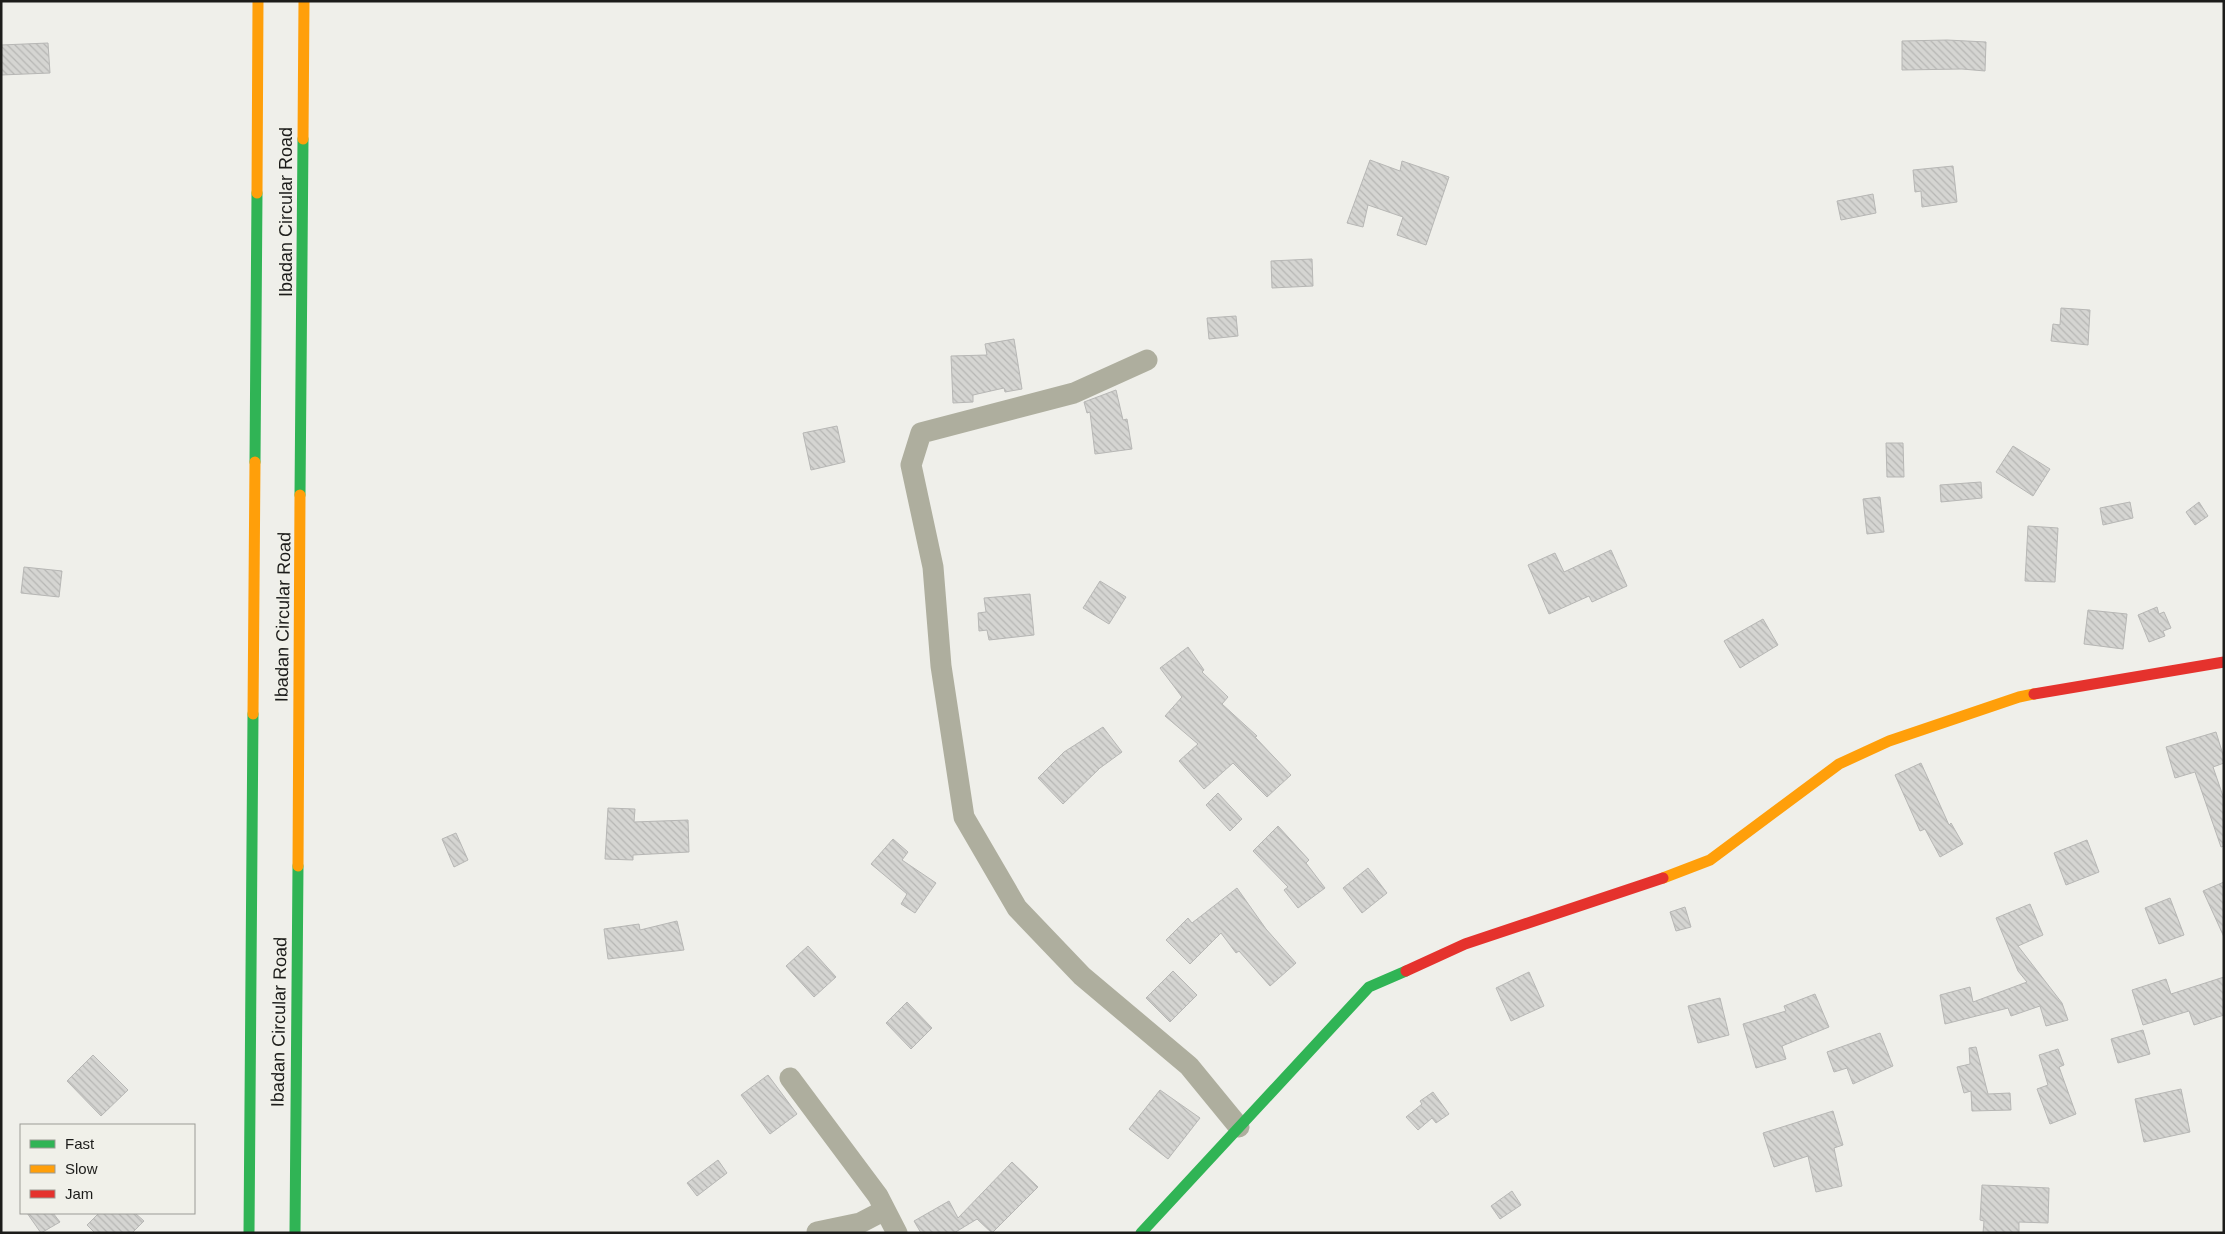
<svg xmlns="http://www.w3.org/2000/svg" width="2225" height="1234" font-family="Arial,sans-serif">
<defs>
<pattern id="building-back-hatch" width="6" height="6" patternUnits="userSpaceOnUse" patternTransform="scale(1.25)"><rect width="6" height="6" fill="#d5d5d2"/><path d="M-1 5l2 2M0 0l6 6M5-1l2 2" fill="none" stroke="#b6b6b4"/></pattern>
</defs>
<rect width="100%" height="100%" fill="#efefea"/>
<path fill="url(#building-back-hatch)" stroke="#b7b7b5" d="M1947,40L1986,42L1985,71L1962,69L1902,70V41Z
M48,43L50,73L1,75V45Z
M1370,160L1400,171L1402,161L1449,177L1426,245L1397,235L1403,217L1368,205L1363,227L1347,223Z
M1953,166L1957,202L1922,207L1921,191L1915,192L1913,170Z
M1873,194L1876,213L1841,220L1837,201Z
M1312,259L1313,286L1272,288L1271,261Z
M2061,308L2090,310L2088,345L2051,341L2053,324L2060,325Z
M1236,316L1238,336L1209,339L1207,318Z
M1014,339L1022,389L1005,392L1004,388L973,395V402L953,403L951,356L987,355L985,344Z
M1116,390L1123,420L1127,419L1132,449L1095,454L1090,412L1087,413L1084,402Z
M837,426L845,462L811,470L803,433Z
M1886,443H1903L1904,477H1887Z
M2013,446L2050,469L2033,496L1996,472Z
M1981,482L1982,498L1941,502L1940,485Z
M1880,497L1884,532L1867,534L1863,499Z
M2130,502L2133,518L2103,525L2100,508Z
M2199,502L2208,516L2195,525L2186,512Z
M2028,526L2058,528L2055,582L2025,581Z
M1611,550L1627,586L1592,602L1589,596L1549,614L1528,565L1555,553L1564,572Z
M24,567L62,571L59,597L21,593Z
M1100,581L1126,597L1109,624L1083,608Z
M1030,594L1034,635L989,640L987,630L979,631L978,613L986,612L984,598Z
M2157,607L2159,614L2164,612L2171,628L2163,631L2165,636L2149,642L2138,615Z
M2088,610L2127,614L2123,649L2084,644Z
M1763,619L1778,645L1740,668L1724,641Z
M1188,647L1204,670L1202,672L1228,697L1222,704L1257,736L1255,737L1291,775L1267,797L1233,763L1204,789L1179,761L1198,744L1165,716L1182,697L1160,668Z
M1103,727L1122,752L1100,768L1063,804L1038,778L1064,752Z
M2216,732L2224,758V763L2213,767L2224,799V846L2221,847L2195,772L2175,778L2166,747Z
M1921,763L1949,825L1951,823L1963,844L1940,857L1925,829L1920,831L1895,775Z
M1218,793L1242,819L1230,831L1206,805Z
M608,808L635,809L634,822L688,820L689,852L633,855V860L605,859Z
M1278,826L1309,860L1306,863L1325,888L1298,908L1284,890L1288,887L1253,851Z
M456,833L468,860L454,867L442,839Z
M893,839L908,852L902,860L936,883L915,913L901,904L907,894L871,864Z
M2087,840L2099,872L2066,885L2054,853Z
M1368,868L1387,893L1362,913L1343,888Z
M2224,882V937L2203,891Z
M1237,888L1266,929L1296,963L1270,986L1239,951L1236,953L1221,933L1190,964L1166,940L1188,918L1192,923Z
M2170,898L2184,935L2159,944L2145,908Z
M2030,904L2043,935L2018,946L2062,1003L2068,1020L2046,1026L2040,1006L2011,1016L2008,1008L1945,1024L1940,995L1970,987L1973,1002L2027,982L2018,971L1996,918Z
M1685,907L1691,927L1676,931L1670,912Z
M677,921L684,950L608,959L604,929L639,924L640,930Z
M808,946L836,977L814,997L786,966Z
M1173,971L1197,995L1170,1022L1146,998Z
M1529,972L1544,1006L1511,1021L1496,988Z
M2224,977V1015L2194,1025L2189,1011L2143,1025L2132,990L2166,979L2171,994Z
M1815,994L1829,1027L1782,1046L1786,1059L1756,1068L1743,1024L1786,1011L1784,1006Z
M1720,998L1729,1035L1698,1043L1688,1006Z
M907,1002L932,1028L911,1049L886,1023Z
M2143,1030L2150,1054L2118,1063L2111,1039Z
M1880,1033L1893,1066L1853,1084L1847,1068L1834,1072L1827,1052Z
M1976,1047L1988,1094L2010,1093L2011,1110L1972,1111L1971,1091L1964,1093L1957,1067L1970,1064L1969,1048Z
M2058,1049L2064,1065L2059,1067L2076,1114L2050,1124L2037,1089L2048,1085L2039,1055Z
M93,1055L128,1090L101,1116L67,1081Z
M768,1075L797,1114L770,1134L741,1095Z
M2181,1089L2190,1132L2144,1142L2135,1099Z
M1160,1090L1200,1118L1168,1159L1129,1129Z
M1433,1092L1449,1114L1436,1123L1432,1118L1418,1130L1406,1117L1422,1104L1420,1101Z
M1833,1111L1843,1145L1834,1148L1842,1186L1816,1192L1808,1156L1774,1167L1763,1133Z
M718,1160L727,1173L697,1196L687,1183Z
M1012,1162L1038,1187L992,1233L977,1219L954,1233H921L914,1221L949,1201L958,1218Z
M1982,1185L2049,1188L2048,1223L2019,1222V1233H1983L1984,1221L1980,1220Z
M1512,1191L1521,1205L1500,1219L1491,1206Z
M27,1213H53L60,1222L41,1233Z
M99,1213H135L144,1221L132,1233H95L87,1225Z"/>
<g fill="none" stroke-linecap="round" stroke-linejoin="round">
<path stroke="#aeae9e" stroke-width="21" d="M1147,360L1074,393L921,433L911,465L933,567L941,666L964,817L1017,908L1082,976L1189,1066L1239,1127
M790,1078L878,1196L897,1233
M817,1232L860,1223L885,1210"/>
<path stroke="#30b455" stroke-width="11" d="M255,462L257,193
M300,495L303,139
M249,1233L253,714
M295,1233L298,866
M1141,1233L1369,987L1406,971"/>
<path stroke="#ff9f0a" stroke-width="11" d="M303,139L304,1
M257,193L258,1
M253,714L255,462
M298,866L300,495
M1663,878L1710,860L1839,764L1889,741L2019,697L2034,694"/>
<path stroke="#e5322d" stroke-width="11" d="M2034,694L2224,662
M1406,971L1465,944L1663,878"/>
</g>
<g text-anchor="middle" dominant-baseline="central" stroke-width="4" stroke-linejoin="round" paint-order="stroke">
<g font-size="18" fill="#1c1c1a" stroke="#f0f0e9">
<text transform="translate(286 212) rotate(-90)">Ibadan Circular Road</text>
<text transform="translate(283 617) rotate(-89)">Ibadan Circular Road</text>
<text transform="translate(279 1022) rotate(-89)">Ibadan Circular Road</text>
</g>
</g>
<rect width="2225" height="1234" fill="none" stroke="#1c1c1a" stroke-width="5"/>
<rect x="20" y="1124" width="175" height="90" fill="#f0f0e9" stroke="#9b9b96"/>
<rect x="30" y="1140" width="25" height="8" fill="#30b455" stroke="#9b9b96"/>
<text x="65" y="1149" font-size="15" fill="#1c1c1a">Fast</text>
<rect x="30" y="1165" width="25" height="8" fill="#ff9f0a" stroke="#9b9b96"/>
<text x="65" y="1174" font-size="15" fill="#1c1c1a">Slow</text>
<rect x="30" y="1190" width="25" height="8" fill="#e5322d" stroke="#9b9b96"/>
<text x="65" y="1199" font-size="15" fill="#1c1c1a">Jam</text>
</svg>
